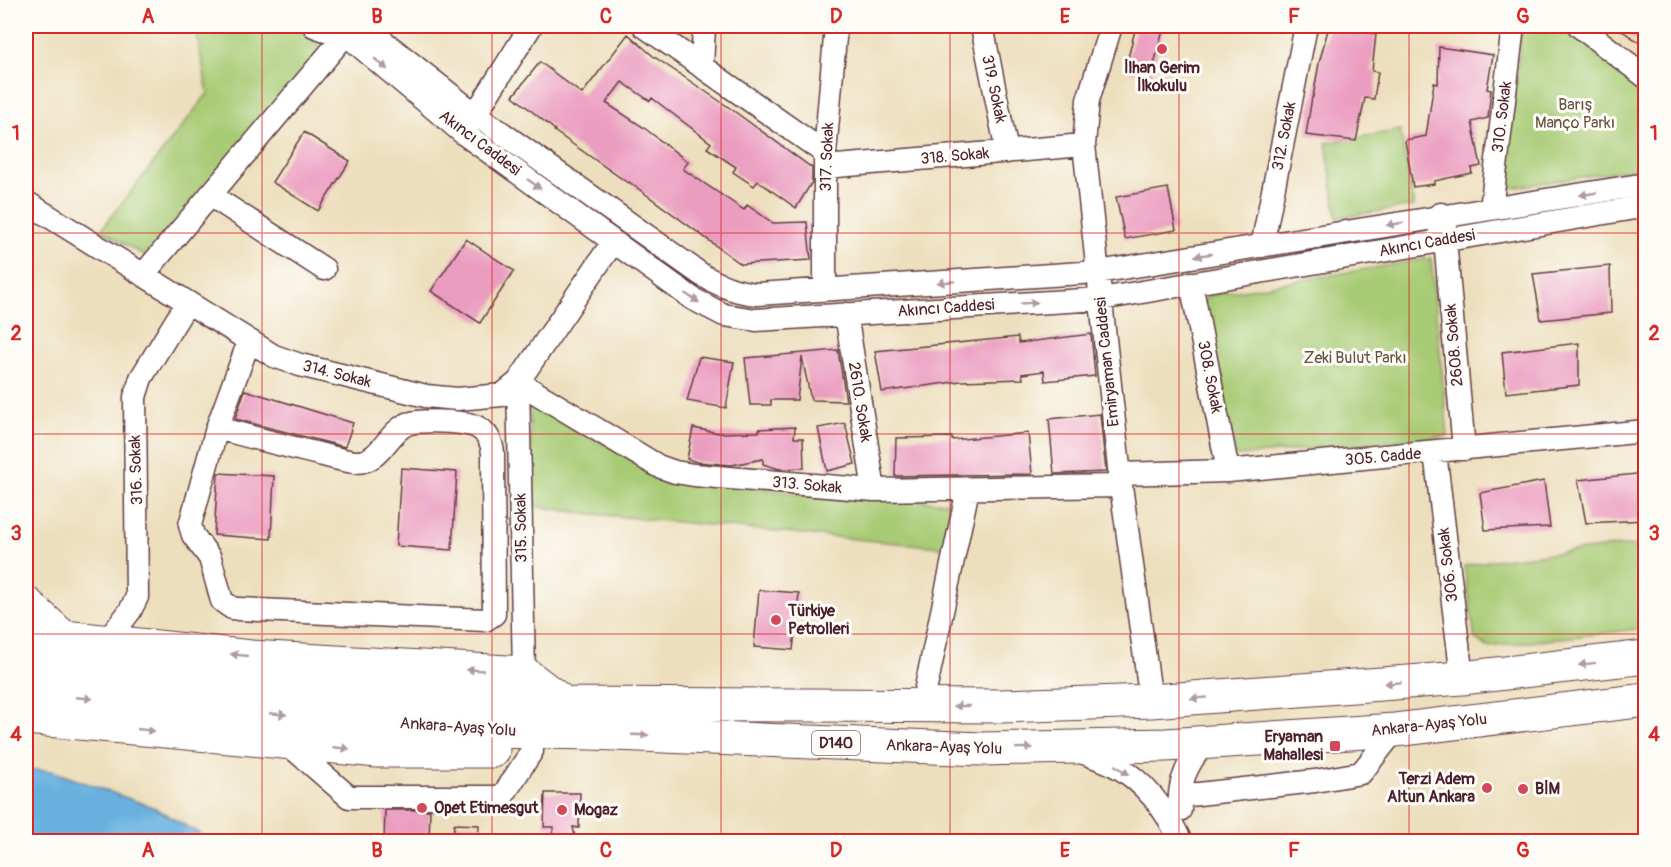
<svg xmlns="http://www.w3.org/2000/svg" width="1671" height="867" font-family="Pangolin,sans-serif">
<rect width="100%" height="100%" fill="#fdfcf7"/>
<filter id="ink" filterUnits="userSpaceOnUse"><feTurbulence type="fractalNoise" baseFrequency=".0167" numOctaves="2"/><feDisplacementMap in="SourceGraphic" scale="12" xChannelSelector="R" yChannelSelector="G"/><feConvolveMatrix kernelMatrix="1 2 1 2 8 2 1 2 1" color-interpolation-filters="sRGB"/></filter>
<filter id="wash" filterUnits="userSpaceOnUse"><feTurbulence type="fractalNoise" baseFrequency=".008" numOctaves="4" result="noise"/><feDisplacementMap in="SourceGraphic" scale="24" xChannelSelector="R" yChannelSelector="G"/><feGaussianBlur stdDeviation="1.35" result="paint"/><feColorMatrix in="noise" values="0 0 0 0 0 0 0 0 0 0 0 0 0 0 0 0 0 1.4 0 .05"/><feComposite in="paint" operator="in"/></filter>
<g filter="url(#wash)">
<rect width="100%" height="100%" fill="#eddfbd"/>
<path fill="#a8cb74" stroke="#797550" stroke-width="1.5" d="M195,26H292L318,44L319,53L150,259L101,230L208,93Z
M1522,26H1563L1645,90V167L1504,189Z
M1400,130L1414,206L1337,218L1326,143Z
M1431,258L1448,436L1236,456L1201,305L1208,296Z
M529,399L652,472L798,494L956,503L950,548L583,513L534,506Z
M1620,546L1645,547V628L1488,647L1475,639L1464,566L1494,560Z"/>
<path fill="#67b1df" stroke="#586885" stroke-width="1.5" d="M26,769L52,771L155,808L212,841H26Z"/>
<g id="blocks">
<path fill="#eb9dc0" d="M1136,26H1164L1151,76L1125,70Z
M1329,26H1343L1376,34L1372,71L1378,72L1374,99L1365,98L1356,141L1306,135L1312,97H1313L1319,63Z
M1615,26H1646V47Z
M628,34L653,56L727,106L812,168V182L796,208L758,181L754,186L733,172L736,167L707,148L711,143L652,98L650,101L622,82L606,103L643,127L688,162L683,169L744,210L747,205L773,223L807,222L811,260L741,264L629,182L628,183L554,131L555,130L513,96L540,62L582,94Z
M1439,47L1493,55L1487,89L1491,90L1488,118L1472,122L1481,166L1471,168L1472,173L1434,181V184L1413,187L1405,140L1426,136L1434,83L1438,84Z
M304,132L350,161L318,211L272,182Z
M1168,188L1176,230L1125,239L1116,197Z
M466,239L514,271L480,323L431,291Z
M1610,266L1611,313L1541,320L1533,274Z
M1091,334L1095,376L1045,381L1044,371L1022,374L1023,379L961,381L882,392L875,351L1018,337L1019,343Z
M1579,343V385L1506,393L1502,352Z
M838,350L846,401L811,400L802,357L797,400H771V405H750L745,358Z
M699,357L734,362L726,408L687,401Z
M245,390L353,423L345,447L235,419Z
M1100,414L1106,472L1054,474L1049,419Z
M845,423L855,464L827,471L818,428Z
M795,427L794,438H803L804,468L779,469L763,464V459L732,465L697,462L687,459L693,428L719,433L759,432V429Z
M1028,433L1032,474L895,476L896,438L952,437V440Z
M401,468L457,472L452,550L396,546Z
M218,473L274,476L271,539L214,535Z
M1646,473V520L1586,523L1578,480Z
M1544,481L1550,527L1485,530L1480,493Z
M759,590L799,593L793,650L754,647Z
M545,793H580L579,828L573,827L576,842H550L554,827H544Z
M385,810H430L429,842H384Z
M454,824L479,825L478,842H453Z"/>
</g>
</g>
<g filter="url(#ink)">
<use href="#blocks" fill-opacity="0" stroke="#623c41" stroke-width="1.5"/>
<g fill="none" stroke-linecap="round" stroke-linejoin="round">
<defs>
<path id="minor" d="M314,26L325,30L339,28
M336,26L463,133L693,299L724,315L756,320L1101,299L1646,206
M366,26L369,30L475,114L702,275C721,286 736,292 757,294L1098,272L1646,184
M644,26L825,153
M982,26L1007,152
M1111,26L1088,100L1084,145L1121,486L1151,701
M1579,26L1646,77
M702,67L704,26
M468,126L531,26
M825,167L1084,145
M210,195L324,269
M26,202L274,356L300,365L426,396L457,399L502,395L518,382L613,242
M1491,209L1513,26
M1445,240L1464,449
M1262,246L1306,26
M143,275L346,34
M1191,283L1228,471
M825,289V153L836,26
M846,314L874,490
M518,382L658,466L675,472L694,475L874,490L1121,486
M518,382L524,673
M217,428C251,437 285,446 319,454C331,457 344,461 355,462C380,463 386,435 405,425C417,419 464,421 477,427C487,432 492,442 493,453L494,614L485,620L238,609L232,608L222,601L210,558L193,535L190,525L217,428L249,341
M1435,452L1462,678
M1119,474L1228,471L1646,431
M107,641L130,611L137,597L135,397L141,378L187,303
M922,706L968,489
M288,744L349,797H502L532,751
M1081,752C1091,756 1102,759 1112,764C1143,779 1167,811 1181,842
M1181,796L1315,781L1361,773L1395,730
M1180,810C1177,783 1188,761 1206,742"/>
<path id="major" d="M1441,217L1445,240"/>
<path id="highway" d="M26,603L62,636
M26,633L251,657L524,673L565,704
M26,662L411,696L565,704L1001,706L1151,701L1462,678L1646,657
M26,693L485,731L591,733L982,749L1166,745L1395,730L1646,700
M26,718L378,751H493"/>
</defs>
<use href="#minor" stroke="#623c41" stroke-width="25"/>
<use href="#major" stroke="#623c41" stroke-width="31"/>
<use href="#highway" stroke="#623c41" stroke-width="35"/>
<use href="#minor" stroke="#fff" stroke-width="22"/>
<use href="#major" stroke="#fff" stroke-width="28"/>
<use href="#highway" stroke="#fff" stroke-width="33"/>
</g>
<defs><path id="oneway-solid" d="M-6-.8H1V-3.2L6.5 0L1 3.2V.8H-6Z" transform="scale(1.5)"/></defs>
<g fill="#ae9aa0">
<use href="#oneway-solid" transform="translate(381 64) rotate(40)"/>
<use href="#oneway-solid" transform="translate(534 184) rotate(36)"/>
<use href="#oneway-solid" transform="translate(1588 194) rotate(171)"/>
<use href="#oneway-solid" transform="translate(1395 224) rotate(171)"/>
<use href="#oneway-solid" transform="translate(1203 255) rotate(171)"/>
<use href="#oneway-solid" transform="translate(946 282) rotate(176)"/>
<use href="#oneway-solid" transform="translate(692 298) rotate(33)"/>
<use href="#oneway-solid" transform="translate(1029 303) rotate(-4)"/>
<use href="#oneway-solid" transform="translate(239 655) rotate(-174)"/>
<use href="#oneway-solid" transform="translate(1587 664) rotate(173)"/>
<use href="#oneway-solid" transform="translate(475 670) rotate(-177)"/>
<use href="#oneway-solid" transform="translate(1393 683) rotate(176)"/>
<use href="#oneway-solid" transform="translate(84 698) rotate(5)"/>
<use href="#oneway-solid" transform="translate(1199 698) rotate(176)"/>
<use href="#oneway-solid" transform="translate(962 706) rotate(-180)"/>
<use href="#oneway-solid" transform="translate(278 714) rotate(5)"/>
<use href="#oneway-solid" transform="translate(146 730) rotate(6)"/>
<use href="#oneway-solid" transform="translate(640 735) rotate(2)"/>
<use href="#oneway-solid" transform="translate(341 748) rotate(5)"/>
<use href="#oneway-solid" transform="translate(1024 748) rotate(-1)"/>
<use href="#oneway-solid" transform="translate(1122 770) rotate(33)"/>
</g>
</g>
<path fill="none" stroke="#d62828" stroke-width="1.5" stroke-opacity="0.55" d="M262,26V842M492,26V842M721,26V842M950,26V842M1179,26V842M1409,26V842M26,233H1646M26,434H1646M26,634H1646"/>
<g fill="#d1495b" stroke="#fdfcf7" stroke-width="2">
<circle cx="1162" cy="49" r="6"/>
<circle cx="776" cy="620" r="6"/>
<rect x="1329" y="740" width="12" height="12" rx="3"/>
<circle cx="1487" cy="788" r="6"/>
<circle cx="1523" cy="789" r="6"/>
<circle cx="422" cy="808" r="6"/>
<circle cx="562" cy="810" r="6"/>
</g>
<g text-anchor="middle" dominant-baseline="central" stroke-width="6" stroke-linejoin="round" paint-order="stroke">
<rect fill="#fdfcf7" stroke="#806168" stroke-width="1.5" x="812" y="731" width="48" height="24" rx="4.5"/>
<g font-size="15" font-weight="bold" fill="#4a1f2b">
<text x="836" y="743">D140</text>
</g>
<g font-size="16" font-weight="bold" fill="#4a1f2b" stroke="#fdfcf7" text-anchor="start">
<text x="1162" y="68" text-anchor="middle">İlhan Gerim<tspan x="1162" dy="18">İlkokulu</tspan></text>
<text x="788" y="611">Türkiye<tspan x="788" dy="18">Petrolleri</tspan></text>
<text x="1323" y="737" text-anchor="end">Eryaman<tspan x="1323" dy="18">Mahallesi</tspan></text>
<text x="1475" y="779" text-anchor="end">Terzi Adem<tspan x="1475" dy="18">Altun Ankara</tspan></text>
<text x="1535" y="789">BİM</text>
<text x="434" y="808">Opet Etimesgut</text>
<text x="574" y="810">Mogaz</text>
</g>
<g font-size="16" fill="#4a1f2b" stroke="#fdfcf7">
<text transform="translate(994 89) rotate(78)">319. Sokak</text>
<text transform="translate(1502 117) rotate(-83)">310. Sokak</text>
<text transform="translate(1284 136) rotate(-79)">312. Sokak</text>
<text transform="translate(480 143) rotate(37)">Akıncı Caddesi</text>
<text transform="translate(955 156) rotate(-5)">318. Sokak</text>
<text transform="translate(827 157) rotate(-88)">317. Sokak</text>
<text transform="translate(1427 243) rotate(-10)">Akıncı Caddesi</text>
<text transform="translate(946 308) rotate(-4)">Akıncı Caddesi</text>
<text transform="translate(1454 345) rotate(-95)">2608. Sokak</text>
<text transform="translate(1107 362) rotate(-96)">Emiryaman Caddesi</text>
<text transform="translate(337 374) rotate(14)">314. Sokak</text>
<text transform="translate(1210 377) rotate(79)">308. Sokak</text>
<text transform="translate(860 402) rotate(81)">2610. Sokak</text>
<text transform="translate(1383 457) rotate(-5)">305. Cadde</text>
<text transform="translate(136 470) rotate(-92)">316. Sokak</text>
<text transform="translate(807 485) rotate(5)">313. Sokak</text>
<text transform="translate(521 528) rotate(-91)">315. Sokak</text>
<text transform="translate(1448 565) rotate(-97)">306. Sokak</text>
<text transform="translate(1429 725) rotate(-6)">Ankara-Ayaş Yolu</text>
<text transform="translate(458 727) rotate(4)">Ankara-Ayaş Yolu</text>
<text transform="translate(944 747) rotate(2)">Ankara-Ayaş Yolu</text>
</g>
<g font-size="16" fill="#665341" stroke="#fdfcf7">
<text x="1575" y="105">Barış<tspan x="1575" dy="18">Manço Parkı</tspan></text>
<text x="1355" y="358">Zeki Bulut Parkı</text>
</g>
</g>
<rect width="1671" height="867" fill="none" stroke="#fdfcf7" stroke-width="66"/>
<rect x="33" y="33" width="1605" height="801" fill="none" stroke="#d62828" stroke-width="2"/>
<g font-size="20" text-anchor="middle" font-weight="bold" fill="#d62828">
<text x="148" y="23">A</text>
<text x="377" y="23">B</text>
<text x="606" y="23">C</text>
<text x="836" y="23">D</text>
<text x="1065" y="23">E</text>
<text x="1294" y="23">F</text>
<text x="1523" y="23">G</text>
<text x="16" y="140">1</text>
<text x="1654" y="140">1</text>
<text x="16" y="340">2</text>
<text x="1654" y="340">2</text>
<text x="16" y="540">3</text>
<text x="1654" y="540">3</text>
<text x="16" y="741">4</text>
<text x="1654" y="741">4</text>
<text x="148" y="857">A</text>
<text x="377" y="857">B</text>
<text x="606" y="857">C</text>
<text x="836" y="857">D</text>
<text x="1065" y="857">E</text>
<text x="1294" y="857">F</text>
<text x="1523" y="857">G</text>
</g>
</svg>
